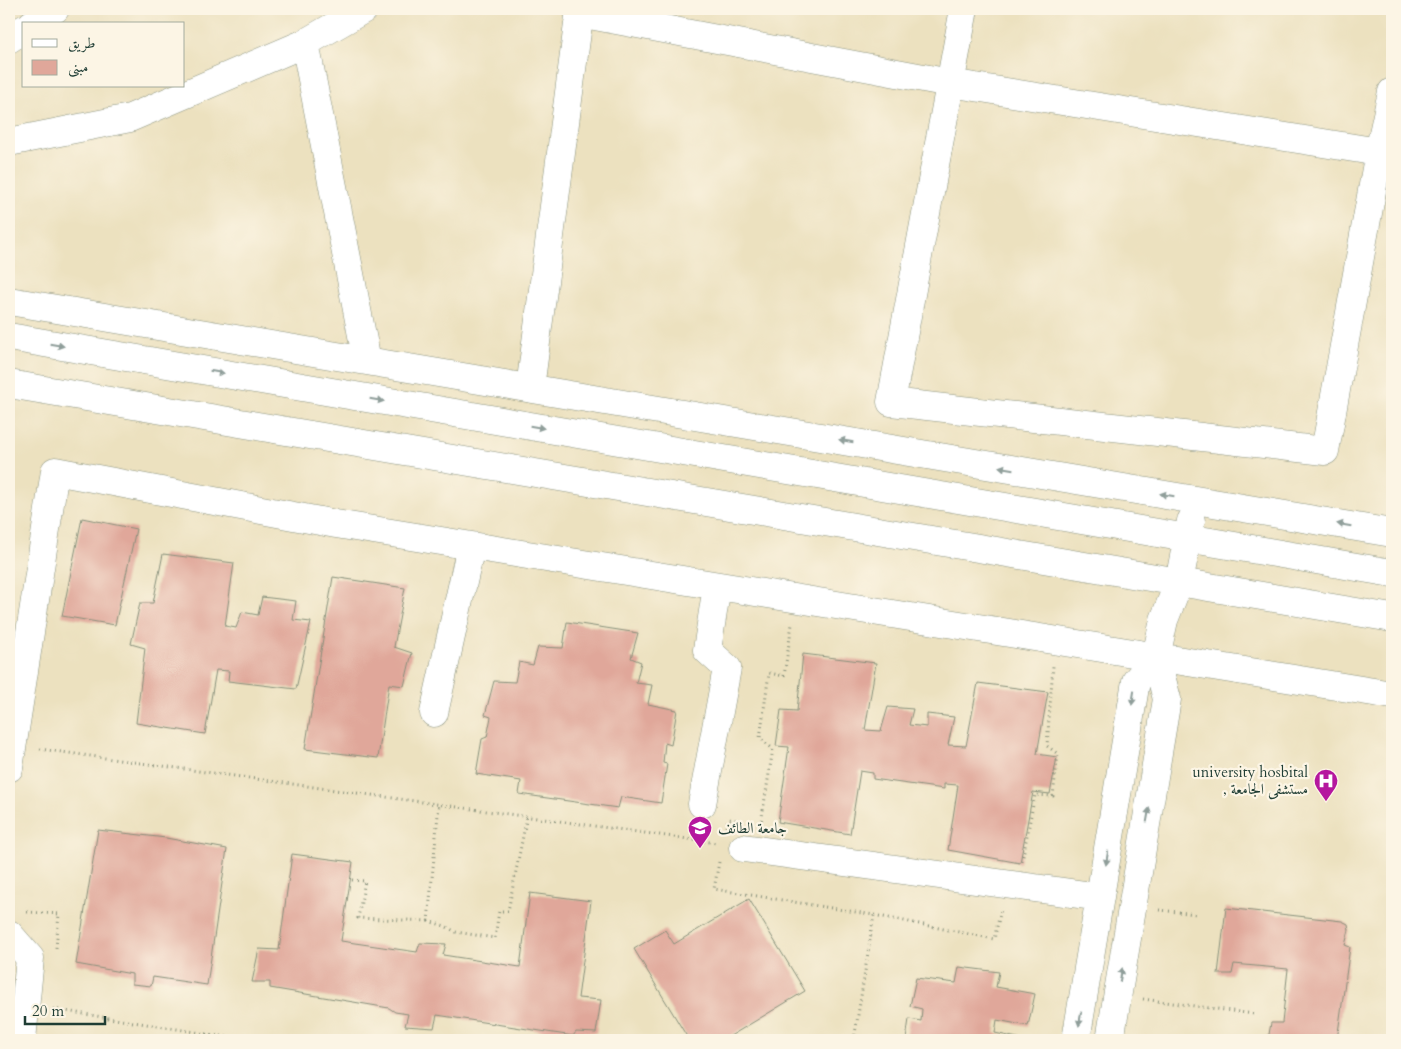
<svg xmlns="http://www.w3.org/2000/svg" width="1401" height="1049" font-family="Cardo,Amiri,serif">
<rect width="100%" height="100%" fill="#fcf5e5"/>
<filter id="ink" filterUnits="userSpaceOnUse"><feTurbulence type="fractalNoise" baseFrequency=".02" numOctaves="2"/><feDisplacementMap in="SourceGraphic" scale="10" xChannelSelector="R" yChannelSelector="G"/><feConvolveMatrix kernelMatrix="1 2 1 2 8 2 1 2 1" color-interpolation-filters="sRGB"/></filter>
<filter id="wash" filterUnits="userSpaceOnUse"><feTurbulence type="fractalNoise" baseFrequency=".0096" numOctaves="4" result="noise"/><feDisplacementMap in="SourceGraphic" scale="20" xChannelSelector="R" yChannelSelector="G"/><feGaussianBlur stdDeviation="1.12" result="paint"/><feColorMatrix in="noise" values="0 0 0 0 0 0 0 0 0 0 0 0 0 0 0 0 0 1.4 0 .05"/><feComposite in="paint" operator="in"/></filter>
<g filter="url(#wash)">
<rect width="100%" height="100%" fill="#ece1bf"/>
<g id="blocks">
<path fill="#e0a79a" d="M82,518L136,529L115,625L62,616Z
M163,554L234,563L225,626L236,628L242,612L258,615L262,597L296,601L293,620L311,622L296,689L228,681L229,671L216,670L205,734L136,723L145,648L131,644L140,603H153Z
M333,577L405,588L394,647L412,653L404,686L389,684L378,758L305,749Z
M567,622L638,633L631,658L641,662L636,683L652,685L648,704L677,710L671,745L665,743L663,763L667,764L661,803L621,797L618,808L519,794L521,781L476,774L482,739L487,737L491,717L485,715L494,681L515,682L519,662L533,665L538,647L563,648Z
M803,654L876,663L865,730L881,731L888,707L913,709L909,725L927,727V714L954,717L948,745L966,746L978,683L1048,692L1037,754L1057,757L1050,794L1033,792L1020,863L948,850L958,785L944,784V789L873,779V773L860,771L850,834L778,822L789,747L776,746L781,710L797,711Z
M98,830L166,838L227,849L207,985L153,977L151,986L132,984V974L76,964Z
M292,854L353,862L341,941L417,952L420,943L446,944L443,955L520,967L530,893L591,901L578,998L601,1000L596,1033L576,1032L573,1036L437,1015L434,1028L405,1026L408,1014L395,1012L389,1008L270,988V982H252L259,949L279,950Z
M749,899L805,991L727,1038L729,1040H689L634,949L665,930L674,944Z
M1226,908L1342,921L1348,924L1349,930L1345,945L1350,947L1337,1040H1268L1271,1023H1282L1288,969L1234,964L1232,974H1218Z
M959,967L999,972L996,987L1035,994L1028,1026L997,1020L995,1033L1026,1040H906L909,1019L921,1021L922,1009L910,1006L916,978L956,983Z"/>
</g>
</g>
<g filter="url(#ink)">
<use href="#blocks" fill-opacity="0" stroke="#868f7a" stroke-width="1"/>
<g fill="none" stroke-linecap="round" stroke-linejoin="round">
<defs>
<path id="street" d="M964,9L891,402L1325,451L1379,152L1392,92
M579,13L950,83L1379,152
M32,24L55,9
M9,39L24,29
M305,43L367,361
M9,142L130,118L305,43L364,9
M9,301L1392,533
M9,337L1392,573
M9,384L1392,618
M530,388L580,9
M434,713L471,546
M9,768L55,471L336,524L1392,695
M702,804L727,668L707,650L717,586
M743,848L1100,897
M9,934L30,958L22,1040
M1076,1040L1136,681L1156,657
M1110,1040L1167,699L1156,657L1164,620L1179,582L1191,521"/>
</defs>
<use href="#street" stroke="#868f7a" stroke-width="29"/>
<path stroke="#868f7a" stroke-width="3" stroke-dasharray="1 4" stroke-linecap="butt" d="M40,749L717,843
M759,823H761L773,749L760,738L769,673L784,676L792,624
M726,827L728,819L738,820
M1022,861L1035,795L1053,796L1058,754L1047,746L1053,666
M719,862L714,889L874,915L854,1040
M352,880L365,881L358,918L428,921L439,804
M1159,910L1197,914
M27,912L59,914L56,948
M874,915L994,939L1001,910
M428,921L445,926L456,932L495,938L499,911H508L527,816
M1143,999L1254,1014
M53,1009L245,1040
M1388,1040L1392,1016"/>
<use href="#street" stroke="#fff" stroke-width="28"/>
</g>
<defs><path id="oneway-solid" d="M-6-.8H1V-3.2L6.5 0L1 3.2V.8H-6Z" transform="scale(1.25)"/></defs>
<g fill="#8f9e9a">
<use href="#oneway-solid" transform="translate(57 345) rotate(10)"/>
<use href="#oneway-solid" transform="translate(217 372) rotate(10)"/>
<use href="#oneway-solid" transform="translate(377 400) rotate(10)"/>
<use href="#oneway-solid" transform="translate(537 427) rotate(10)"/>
<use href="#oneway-solid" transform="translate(846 441) rotate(-170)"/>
<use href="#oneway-solid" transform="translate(1006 468) rotate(-170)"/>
<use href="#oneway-solid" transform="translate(1167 495) rotate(-170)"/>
<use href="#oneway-solid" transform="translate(1344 525) rotate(-170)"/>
<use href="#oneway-solid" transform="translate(1133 698) rotate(99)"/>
<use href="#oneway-solid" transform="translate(1148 815) rotate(-80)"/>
<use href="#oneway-solid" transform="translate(1107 858) rotate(99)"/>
<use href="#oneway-solid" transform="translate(1121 975) rotate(-80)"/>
<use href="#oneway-solid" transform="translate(1080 1019) rotate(99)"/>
</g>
</g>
<defs>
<symbol id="hospital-pin" viewBox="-11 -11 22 30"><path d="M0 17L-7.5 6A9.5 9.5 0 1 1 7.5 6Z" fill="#b5179e" stroke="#fcf5e5"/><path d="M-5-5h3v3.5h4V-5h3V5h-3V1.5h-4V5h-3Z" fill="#fff"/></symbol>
<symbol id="university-pin" viewBox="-11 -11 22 30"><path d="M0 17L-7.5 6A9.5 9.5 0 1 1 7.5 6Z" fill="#b5179e" stroke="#fcf5e5"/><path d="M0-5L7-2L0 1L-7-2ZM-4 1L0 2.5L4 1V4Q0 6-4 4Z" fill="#fff"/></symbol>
</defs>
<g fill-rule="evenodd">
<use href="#hospital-pin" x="1312" y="767" width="28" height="38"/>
<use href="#university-pin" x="686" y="814" width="28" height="38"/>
</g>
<g text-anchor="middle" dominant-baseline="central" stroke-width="4.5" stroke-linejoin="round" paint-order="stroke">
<g font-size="15" fill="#1f3d34" stroke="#fcf5e5" text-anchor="end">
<text x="1308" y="772">university hosbital<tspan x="1308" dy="17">, مستشفى الجامعة</tspan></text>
<text x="718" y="828" text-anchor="start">جامعة الطائف</text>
</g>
</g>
<rect width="1401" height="1049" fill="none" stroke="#fcf5e5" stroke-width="30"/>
<rect x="22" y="22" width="162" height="65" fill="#fcf5e5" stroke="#a4ab9e"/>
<rect x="32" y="39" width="25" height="8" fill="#ffffff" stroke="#a4ab9e"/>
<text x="68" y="48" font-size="15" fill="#1f3d34">طريق</text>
<rect x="32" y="60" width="25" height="15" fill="#e0a79a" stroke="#a4ab9e"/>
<text x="68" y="72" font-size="15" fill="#1f3d34">مبنى</text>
<path d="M25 1016v8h80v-8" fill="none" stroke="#1f3d34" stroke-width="2.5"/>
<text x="32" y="1016" font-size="15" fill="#1f3d34" stroke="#fcf5e5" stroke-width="4" paint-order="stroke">20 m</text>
</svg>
